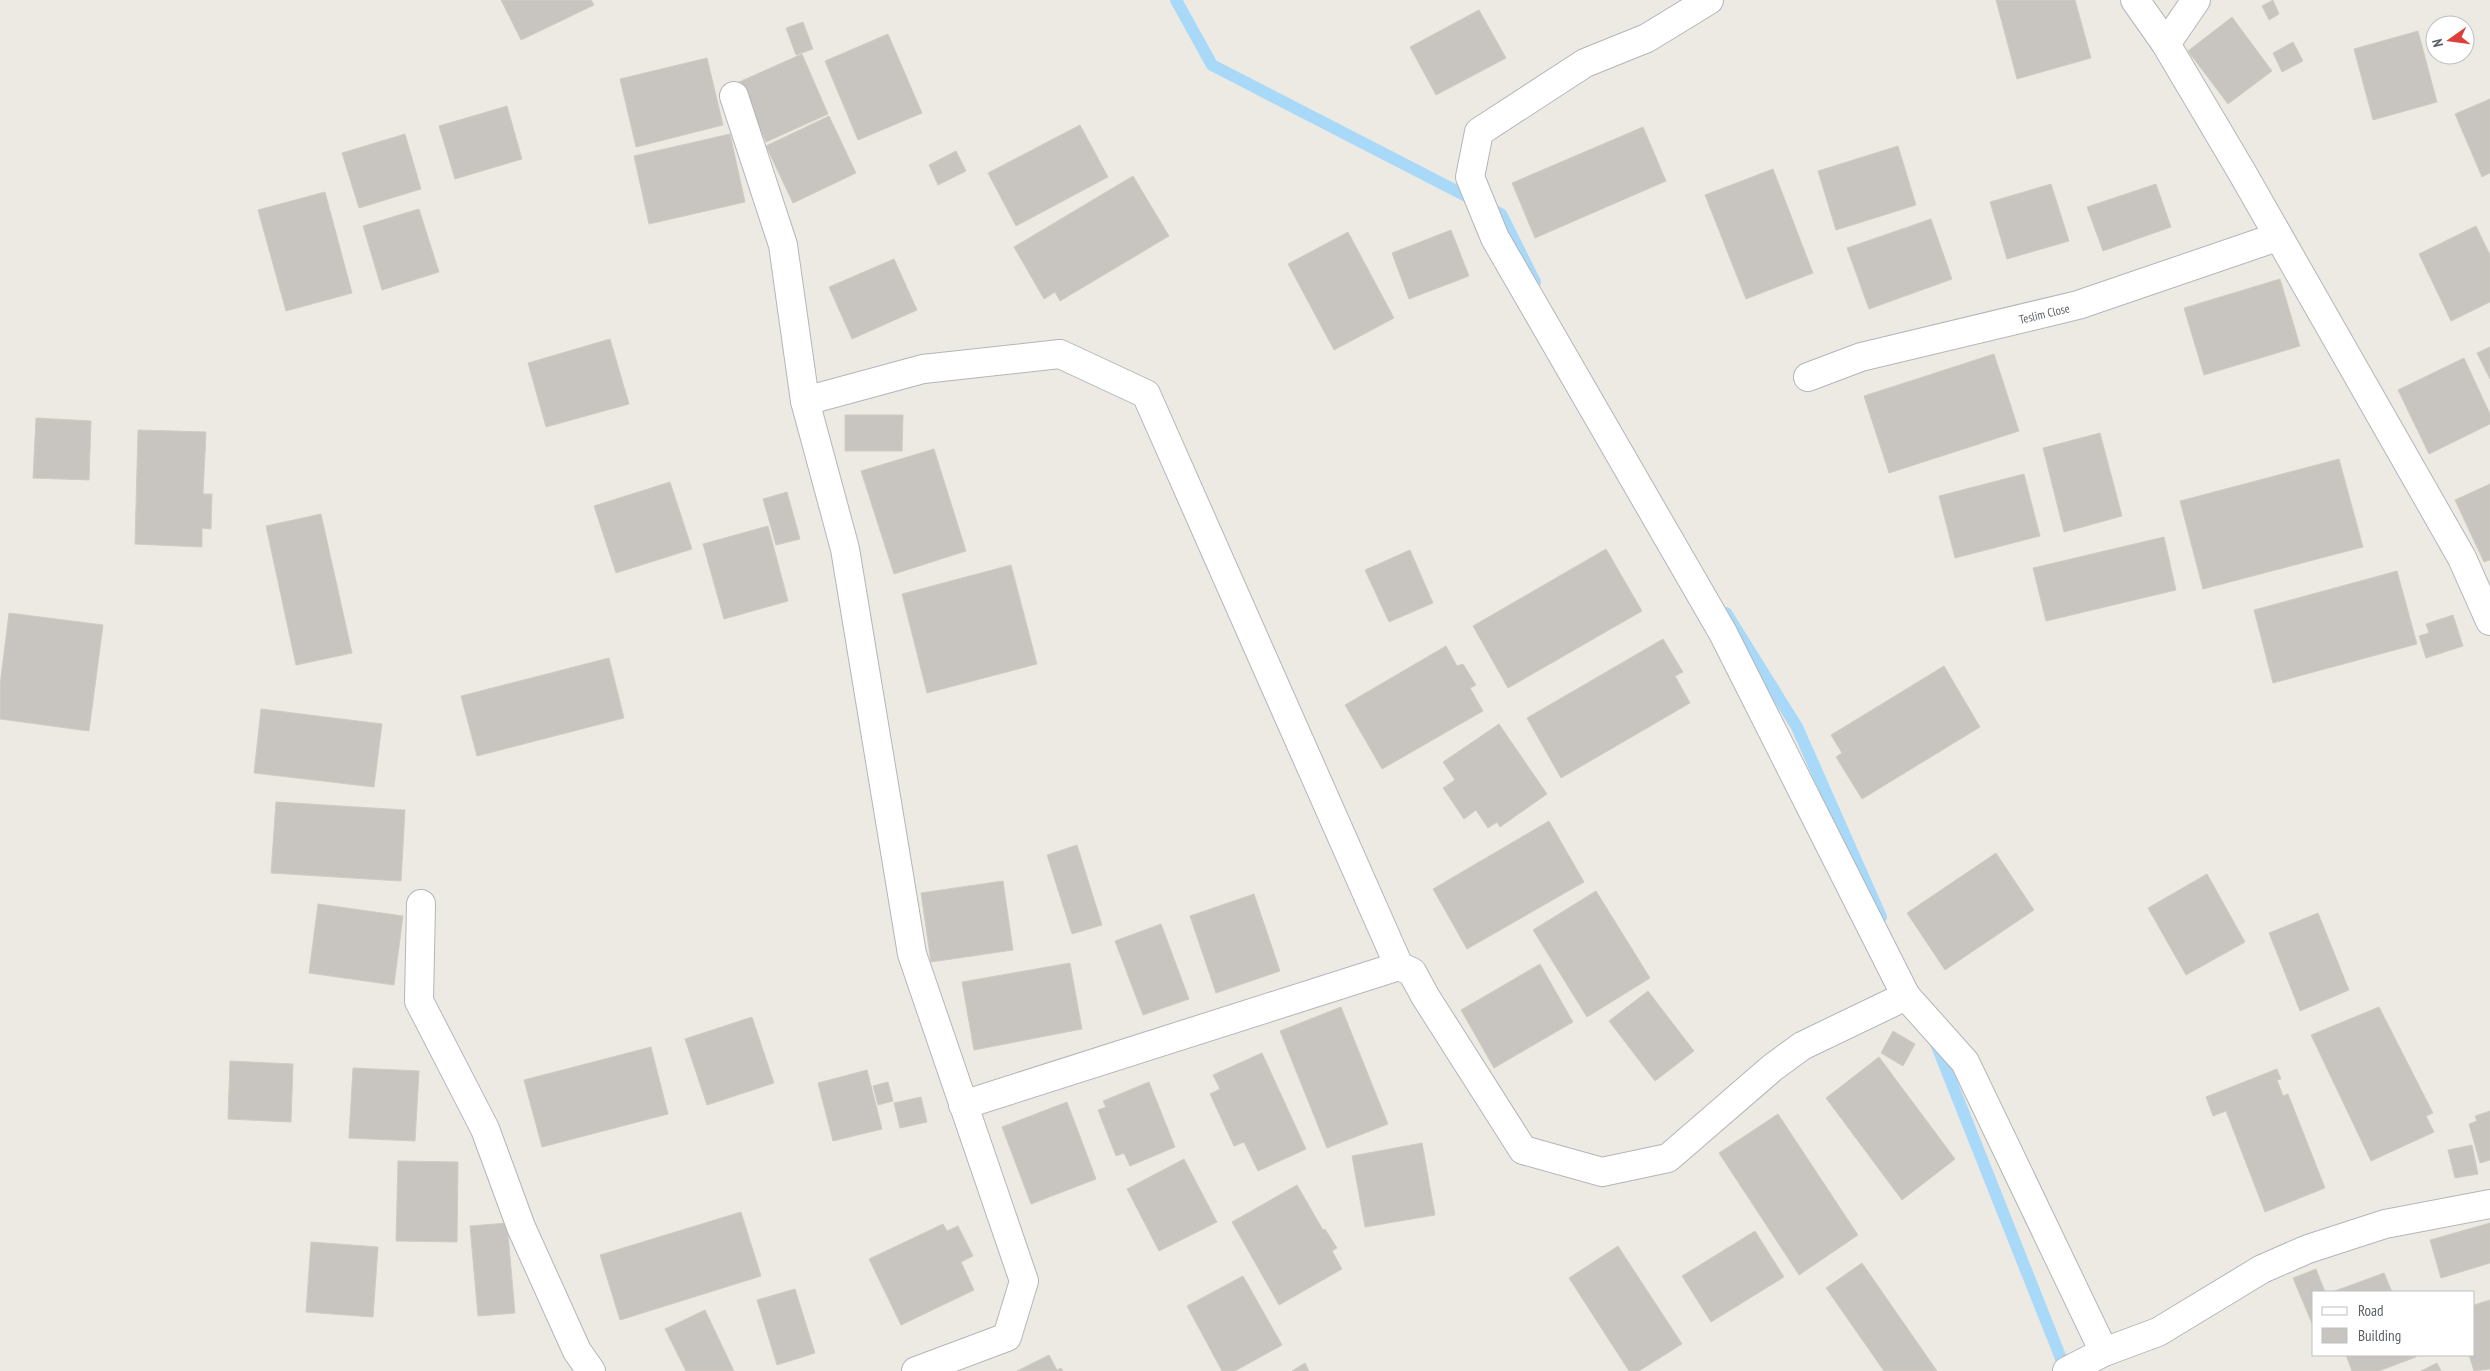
<svg xmlns="http://www.w3.org/2000/svg" width="2490" height="1371" font-family="'PT Sans Narrow',sans-serif">
<rect width="100%" height="100%" fill="#edeae3"/>
<g fill="none" stroke-linecap="round" stroke-linejoin="round">
<path stroke="#a8d9f8" stroke-width="12" d="M1176,0L1212,65L1501,214L1535,282
M1726,613L1797,727L1881,917
M1935,1041L2066,1371"/>
</g>
<path fill="#c8c5c0" stroke="#d1cbc2" d="M501,0H591L594,5L521,40Z
M1996,0H2075L2091,58L2017,79Z
M2273,0L2279,14L2269,20L2262,6Z
M1479,10L1506,58L1436,95L1410,47Z
M2232,17L2272,71L2228,104L2188,51Z
M803,22L813,49L796,55L786,28Z
M2418,31L2437,102L2373,120L2354,49Z
M888,34L922,113L858,140L825,61Z
M2293,42L2303,61L2282,72L2273,53Z
M802,54L828,114L766,142L739,82Z
M707,58L723,125L636,147L620,79Z
M2490,99V173L2482,177L2455,114Z
M507,106L522,159L455,179L439,126Z
M829,116L856,173L793,203L766,146Z
M1080,125L1108,177L1016,226L988,173Z
M1643,127L1666,181L1535,238L1512,183Z
M405,134L421,189L359,208L342,153Z
M730,134L745,202L649,224L634,156Z
M1898,146L1916,205L1836,230L1818,171Z
M956,151L966,171L938,185L929,165Z
M1773,169L1813,273L1746,299L1705,195Z
M1133,176L1169,236L1060,301L1055,292L1044,299L1014,247Z
M2051,184L2069,241L2007,259L1990,202Z
M2156,184L2171,227L2103,251L2087,207Z
M325,192L352,293L286,311L258,210Z
M419,209L439,272L382,290L363,226Z
M1931,219L1952,279L1869,309L1847,248Z
M2476,226L2490,255V302L2451,321L2419,254Z
M1451,230L1469,276L1409,299L1392,253Z
M1348,232L1394,318L1334,350L1288,264Z
M894,259L917,310L852,339L829,287Z
M2280,279L2300,346L2204,375L2184,308Z
M610,339L629,404L546,427L528,363Z
M2490,347V379L2477,353Z
M1994,354L2019,431L1889,473L1864,396Z
M2464,358L2490,414V424L2429,454L2398,390Z
M845,415H903L902,451H845Z
M36,418L91,421L89,480L33,478Z
M138,430L206,432L203,494H212L211,529L202,528V547L135,544Z
M2100,433L2122,516L2064,532L2043,448Z
M934,449L966,551L894,574L861,471Z
M2339,459L2363,547L2203,589L2180,501Z
M2024,474L2040,536L1955,558L1939,496Z
M670,482L692,549L616,573L594,506Z
M2490,484V560L2484,562L2455,500Z
M787,492L800,539L776,545L763,499Z
M321,514L352,653L296,665L266,526Z
M768,526L788,601L724,619L703,544Z
M2164,537L2176,590L2046,621L2033,568Z
M1606,549L1642,611L1508,688L1473,626Z
M1410,550L1433,603L1389,622L1365,570Z
M1011,565L1037,664L927,693L902,594Z
M2397,571L2417,644L2273,683L2254,610Z
M9,613L103,625L89,731L0,719V685Z
M2453,615L2463,646L2426,658L2419,636L2429,633L2426,624Z
M1663,639L1683,672L1675,676L1690,703L1561,778L1527,718Z
M1446,646L1457,666L1463,664L1476,685L1470,688L1483,711L1382,769L1345,705Z
M609,658L624,718L477,756L461,696Z
M1944,666L1980,727L1862,799L1836,757L1842,753L1831,735Z
M261,709L382,724L374,787L254,773Z
M1499,724L1547,794L1500,827L1497,822L1488,828L1476,810L1464,819L1443,788L1455,780L1443,762Z
M276,802L405,810L401,881L271,873Z
M1549,821L1584,882L1467,949L1433,889Z
M1077,845L1102,925L1072,934L1047,855Z
M1996,853L2034,910L1945,970L1907,913Z
M2207,874L2245,942L2186,975L2148,908Z
M1003,881L1013,950L931,962L921,893Z
M1596,891L1650,978L1587,1017L1533,930Z
M1254,894L1280,971L1216,993L1190,916Z
M318,904L403,916L394,985L309,973Z
M2318,913L2349,990L2300,1011L2269,933Z
M1161,924L1189,999L1143,1015L1115,941Z
M1070,963L1082,1029L974,1050L962,982Z
M1540,964L1573,1022L1494,1068L1461,1010Z
M1648,991L1694,1051L1655,1081L1609,1021Z
M1341,1007L1388,1124L1327,1148L1280,1031Z
M2379,1007L2433,1113L2426,1116L2434,1132L2371,1161L2311,1035Z
M752,1017L774,1083L707,1105L685,1039Z
M1893,1031L1915,1044L1903,1066L1881,1053Z
M651,1047L668,1114L542,1147L524,1080Z
M1262,1053L1306,1149L1258,1171L1244,1142L1234,1146L1210,1094L1220,1089L1213,1075Z
M1879,1057L1955,1159L1902,1200L1826,1098Z
M230,1061L293,1064L291,1122L228,1119Z
M353,1068L419,1071L415,1141L349,1138Z
M2277,1069L2281,1079L2277,1080L2283,1096L2288,1094L2325,1188L2265,1212L2226,1111L2213,1116L2206,1097Z
M867,1070L882,1129L833,1141L818,1083Z
M888,1082L893,1101L878,1105L873,1086Z
M1149,1082L1175,1147L1130,1166L1124,1153L1116,1156L1098,1110L1106,1107L1103,1101Z
M921,1097L927,1122L900,1128L894,1103Z
M1067,1102L1096,1179L1031,1204L1002,1127Z
M2490,1111V1160L2480,1163L2469,1124L2477,1121L2475,1116Z
M1778,1114L1858,1235L1799,1275L1719,1153Z
M1422,1143L1435,1215L1365,1227L1352,1156Z
M2472,1145L2478,1174L2455,1178L2448,1150Z
M1184,1159L1217,1222L1159,1251L1127,1189Z
M398,1161L458,1162L457,1242L396,1241Z
M1297,1185L1323,1230L1325,1229L1337,1248L1332,1251L1342,1269L1279,1305L1232,1222Z
M741,1212L761,1276L620,1320L600,1255Z
M507,1223L515,1313L478,1316L470,1226Z
M2490,1223V1263L2441,1278L2430,1240Z
M943,1224L947,1231L958,1226L973,1256L961,1262L974,1290L901,1325L869,1259Z
M1755,1231L1784,1277L1711,1322L1682,1276Z
M311,1242L378,1247L373,1317L306,1312Z
M1618,1246L1682,1344L1639,1371H1629L1569,1278Z
M1862,1263L1937,1371H1884L1826,1288Z
M2316,1269L2325,1292H2314L2313,1326L2293,1278Z
M2384,1273L2392,1292H2332Z
M1243,1276L1282,1345L1235,1371H1222L1187,1306Z
M795,1289L815,1353L777,1365L757,1300Z
M2490,1300V1369L2474,1371L2469,1355H2474V1305Z
M705,1310L734,1371H686L665,1329Z
M1049,1355L1057,1370L1061,1368L1063,1371H1017Z
M2346,1355H2415L2416,1357L2379,1371H2352Z
M1305,1363L1309,1371H1292Z
M2437,1363L2441,1371H2421Z"/>
<g fill="none" stroke-linecap="round" stroke-linejoin="round">
<defs>
<g id="minor">
<path d="M1709,0L1647,38L1585,63L1479,132L1470,177L1495,238L1723,633L1906,996"/>
<path d="M2135,0L2166,44L2243,174L2462,558L2490,621"/>
<path d="M2166,44L2196,0"/>
<path d="M734,96L783,245L805,401L845,549L912,954L1024,1281L1007,1337L916,1371"/>
<path id="s1" d="M1808,377L1861,357L2078,305L2277,237"/>
<path d="M805,401L923,369L1060,354L1146,394L1399,966"/>
<path d="M421,904L419,1001L485,1129L521,1227L577,1351L591,1371"/>
<path d="M963,1105L1399,966L1412,972L1425,996L1523,1150L1602,1172L1668,1158L1772,1068L1802,1046L1906,996L1965,1062L2104,1352"/>
<path d="M2067,1371L2104,1352L2158,1332L2262,1269L2308,1249L2385,1224L2490,1204"/>
</g>
</defs>
<use href="#minor" stroke="#b3b6b9" stroke-width="30"/>
<use href="#minor" stroke="#fff" stroke-width="28"/>
</g>
<g text-anchor="middle" dominant-baseline="central" stroke-width="4" stroke-linejoin="round" paint-order="stroke">
<g font-size="12" fill="#5b5f63" stroke="#fff">
<text stroke="none"><textPath href="#s1" startOffset="245">Teslim Close</textPath></text>
</g>
</g>
<rect x="2312" y="1291" width="162" height="65" fill="#ffffff" stroke="#bdbfc1"/>
<rect x="2322" y="1307" width="25" height="8" fill="#ffffff" stroke="#bdbfc1"/>
<text x="2358" y="1316" font-size="15" fill="#5b5f63">Road</text>
<rect x="2322" y="1328" width="25" height="15" fill="#c8c5c0" stroke="#bdbfc1"/>
<text x="2358" y="1341" font-size="15" fill="#5b5f63">Building</text>
<g transform="translate(2450 40) rotate(256)"><circle r="24" fill="#ffffff" stroke="#bdbfc1"/>
<path d="M0-4L9 19L0 12L-9 19Z" fill="#dc3e3a"/>
<text y="-8" font-size="14" font-weight="bold" text-anchor="middle" fill="#5b5f63">N</text>
</g>
</svg>
